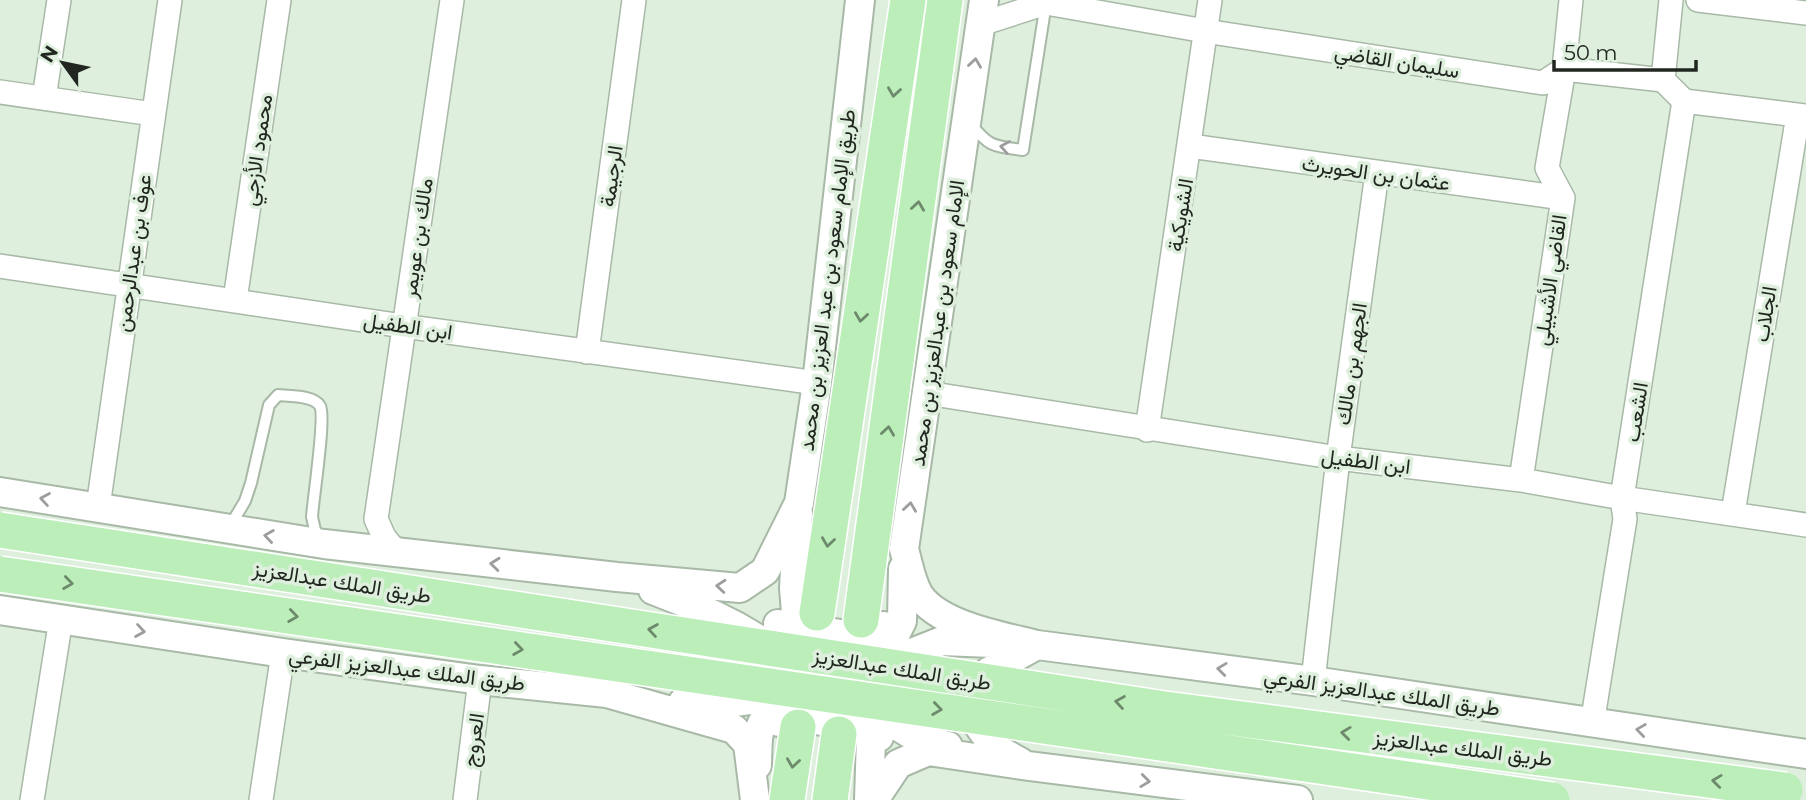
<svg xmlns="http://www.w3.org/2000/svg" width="1806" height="800" font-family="Montserrat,Vazirmatn,sans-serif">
<rect width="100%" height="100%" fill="#def0dd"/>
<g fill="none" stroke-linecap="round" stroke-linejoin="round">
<defs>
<path id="service" d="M970,123C989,147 993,146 1023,150L1046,3
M230,526L245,501L251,483L269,405L278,395C289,396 314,395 320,406C326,417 313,499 312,517L315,530L321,539"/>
<path id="minor" d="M1698,0L1806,13
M981,24L1046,3L1205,31L1543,83L1564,69L1663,80L1684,101L1806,116
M1663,80L1671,0
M0,92L153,114
M44,98L59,0
M1190,146L1563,198
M0,266L403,326L817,383
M235,300L279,0
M587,352L634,0
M927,393L1338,458L1521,480L1622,498L1806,525
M1147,430L1210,0
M1521,480L1563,198L1547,168L1564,69L1571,0
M98,507L170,0
M1733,513L1798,115
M397,553L384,537L376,519L452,0
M1313,681L1338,458L1377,173
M1592,724L1625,519L1622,498L1684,101
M32,800L61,619
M261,800L283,653
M465,800L480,680"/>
<path id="tertiary" d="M984,0L904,549C908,563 911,582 919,595C940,626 1002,636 1037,645L1313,681L1806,754
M0,492L324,544L617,577L740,588L765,571L799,503L817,383L860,0
M798,513L794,588L796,613L807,629L868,638L883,626
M653,590C697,607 731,620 770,647
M0,610L283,653L480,680L607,693L734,729L748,744L755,800
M778,624L787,643L805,655
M876,664L894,660L942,641L992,643
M839,691L861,711L879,737
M865,700L896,725L917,738L948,746
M683,702L714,705L764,698L815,671L886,643L896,633L902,621L903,569
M779,722L789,716L861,727L871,738L869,800
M1020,762L995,748L981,729L972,715L973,695L988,672L1037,645
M757,765C758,722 757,720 794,696
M874,800L898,764L928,751L1029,766L1298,800"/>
<path id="primary" d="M817,613L908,0
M861,620L945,0
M787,800L798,727
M830,800L839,734"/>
</defs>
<use href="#service" stroke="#a8b9a7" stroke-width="14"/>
<use href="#minor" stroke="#a8b9a7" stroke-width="26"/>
<use href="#tertiary" stroke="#a8b9a7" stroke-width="32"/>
<use href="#primary" stroke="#fff" stroke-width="38"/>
<use href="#service" stroke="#fff" stroke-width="10"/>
<use href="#minor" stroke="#fff" stroke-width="23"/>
<use href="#tertiary" stroke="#fff" stroke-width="28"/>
<use href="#primary" stroke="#bbeeb9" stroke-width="35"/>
<defs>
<path id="primary-bridge" d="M0,530L1165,709L1785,790
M0,574L1552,800"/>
</defs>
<use href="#primary-bridge" stroke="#fff" stroke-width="38" stroke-linecap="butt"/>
<use href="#primary-bridge" stroke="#bbeeb9" stroke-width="35"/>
</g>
<defs><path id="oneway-chevron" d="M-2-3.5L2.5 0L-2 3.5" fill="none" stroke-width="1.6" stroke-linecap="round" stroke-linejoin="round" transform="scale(1.75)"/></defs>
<g stroke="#9b9e9b">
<use href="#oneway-chevron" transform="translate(975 63) rotate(-82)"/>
<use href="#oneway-chevron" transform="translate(1005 147) rotate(-170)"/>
<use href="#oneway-chevron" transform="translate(45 499) rotate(-171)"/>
<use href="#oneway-chevron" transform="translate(910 507) rotate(-82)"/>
<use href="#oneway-chevron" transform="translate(269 536) rotate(-172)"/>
<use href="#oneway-chevron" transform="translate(495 564) rotate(-174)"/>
<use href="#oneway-chevron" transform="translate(721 586) rotate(-175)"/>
<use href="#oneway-chevron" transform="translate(140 631) rotate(9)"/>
<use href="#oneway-chevron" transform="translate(1222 669) rotate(-173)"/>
<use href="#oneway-chevron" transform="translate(1641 730) rotate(-172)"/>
<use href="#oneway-chevron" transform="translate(1145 781) rotate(7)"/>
</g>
<g stroke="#6e8a6c">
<use href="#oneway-chevron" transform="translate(894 92) rotate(98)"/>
<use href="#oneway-chevron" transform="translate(918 206) rotate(-82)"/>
<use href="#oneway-chevron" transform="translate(861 317) rotate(98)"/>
<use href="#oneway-chevron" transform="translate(888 431) rotate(-82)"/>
<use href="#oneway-chevron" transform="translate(828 542) rotate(98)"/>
<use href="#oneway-chevron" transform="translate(68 583) rotate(8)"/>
<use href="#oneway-chevron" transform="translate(293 616) rotate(8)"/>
<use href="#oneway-chevron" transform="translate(653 630) rotate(-171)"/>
<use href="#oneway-chevron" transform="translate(518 649) rotate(8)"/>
<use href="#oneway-chevron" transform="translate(1120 702) rotate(-171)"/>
<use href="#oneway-chevron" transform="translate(937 709) rotate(8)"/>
<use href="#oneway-chevron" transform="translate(1346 733) rotate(-173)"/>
<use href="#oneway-chevron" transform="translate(793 763) rotate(98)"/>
<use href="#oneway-chevron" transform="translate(1717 781) rotate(-173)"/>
</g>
<g text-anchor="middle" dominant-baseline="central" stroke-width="7" stroke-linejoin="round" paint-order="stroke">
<g font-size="21" fill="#212720" stroke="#def0dd">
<text transform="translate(1397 61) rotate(9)">سليمان القاضي</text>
<text transform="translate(257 150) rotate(-82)">محمود الأزجي</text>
<text transform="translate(1376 173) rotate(8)">عثمان بن الحويرث</text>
<text transform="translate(611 176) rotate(-82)">الرجيمة</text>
<text transform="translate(1180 215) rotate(-81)">الشويكية</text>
<text transform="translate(417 238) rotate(-82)">مالك بن عويمر</text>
<text transform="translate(133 253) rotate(-82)">عوف بن عبدالرحمن</text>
<text transform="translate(827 280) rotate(-83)">طريق الإمام سعود بن عبد العزيز بن محمد</text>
<text transform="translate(1550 280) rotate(-82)">القاضي الأشبيلي</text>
<text transform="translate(1765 314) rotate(-81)">الجلاب</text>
<text transform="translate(937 323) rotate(-82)">الإمام سعود بن عبدالعزيز بن محمد</text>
<text transform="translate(408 326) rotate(8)">ابن الطفيل</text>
<text transform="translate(1351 364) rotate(-82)">الجهم بن مالك</text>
<text transform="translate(1636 412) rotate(-81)">الشعب</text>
<text transform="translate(1366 461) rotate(7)">ابن الطفيل</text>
<text transform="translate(342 582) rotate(9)">طريق الملك عبدالعزيز</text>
<text transform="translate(407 669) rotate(7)">طريق الملك عبدالعزيز الفرعي</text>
<text transform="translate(902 669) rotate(9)">طريق الملك عبدالعزيز</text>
<text transform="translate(1382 692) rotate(8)">طريق الملك عبدالعزيز الفرعي</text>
<text transform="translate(473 740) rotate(-82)">العروج</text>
<text transform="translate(1463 748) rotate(7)">طريق الملك عبدالعزيز</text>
</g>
</g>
<g transform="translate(63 63) rotate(303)" stroke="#def0dd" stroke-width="5" paint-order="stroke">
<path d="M0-5L12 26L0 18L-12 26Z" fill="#212720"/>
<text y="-10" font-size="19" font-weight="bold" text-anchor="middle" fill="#212720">N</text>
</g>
<path d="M1554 60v10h142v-10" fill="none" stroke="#212720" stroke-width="3.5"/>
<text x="1564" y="60" font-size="21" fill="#212720" stroke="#def0dd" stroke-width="5" paint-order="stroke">50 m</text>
</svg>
